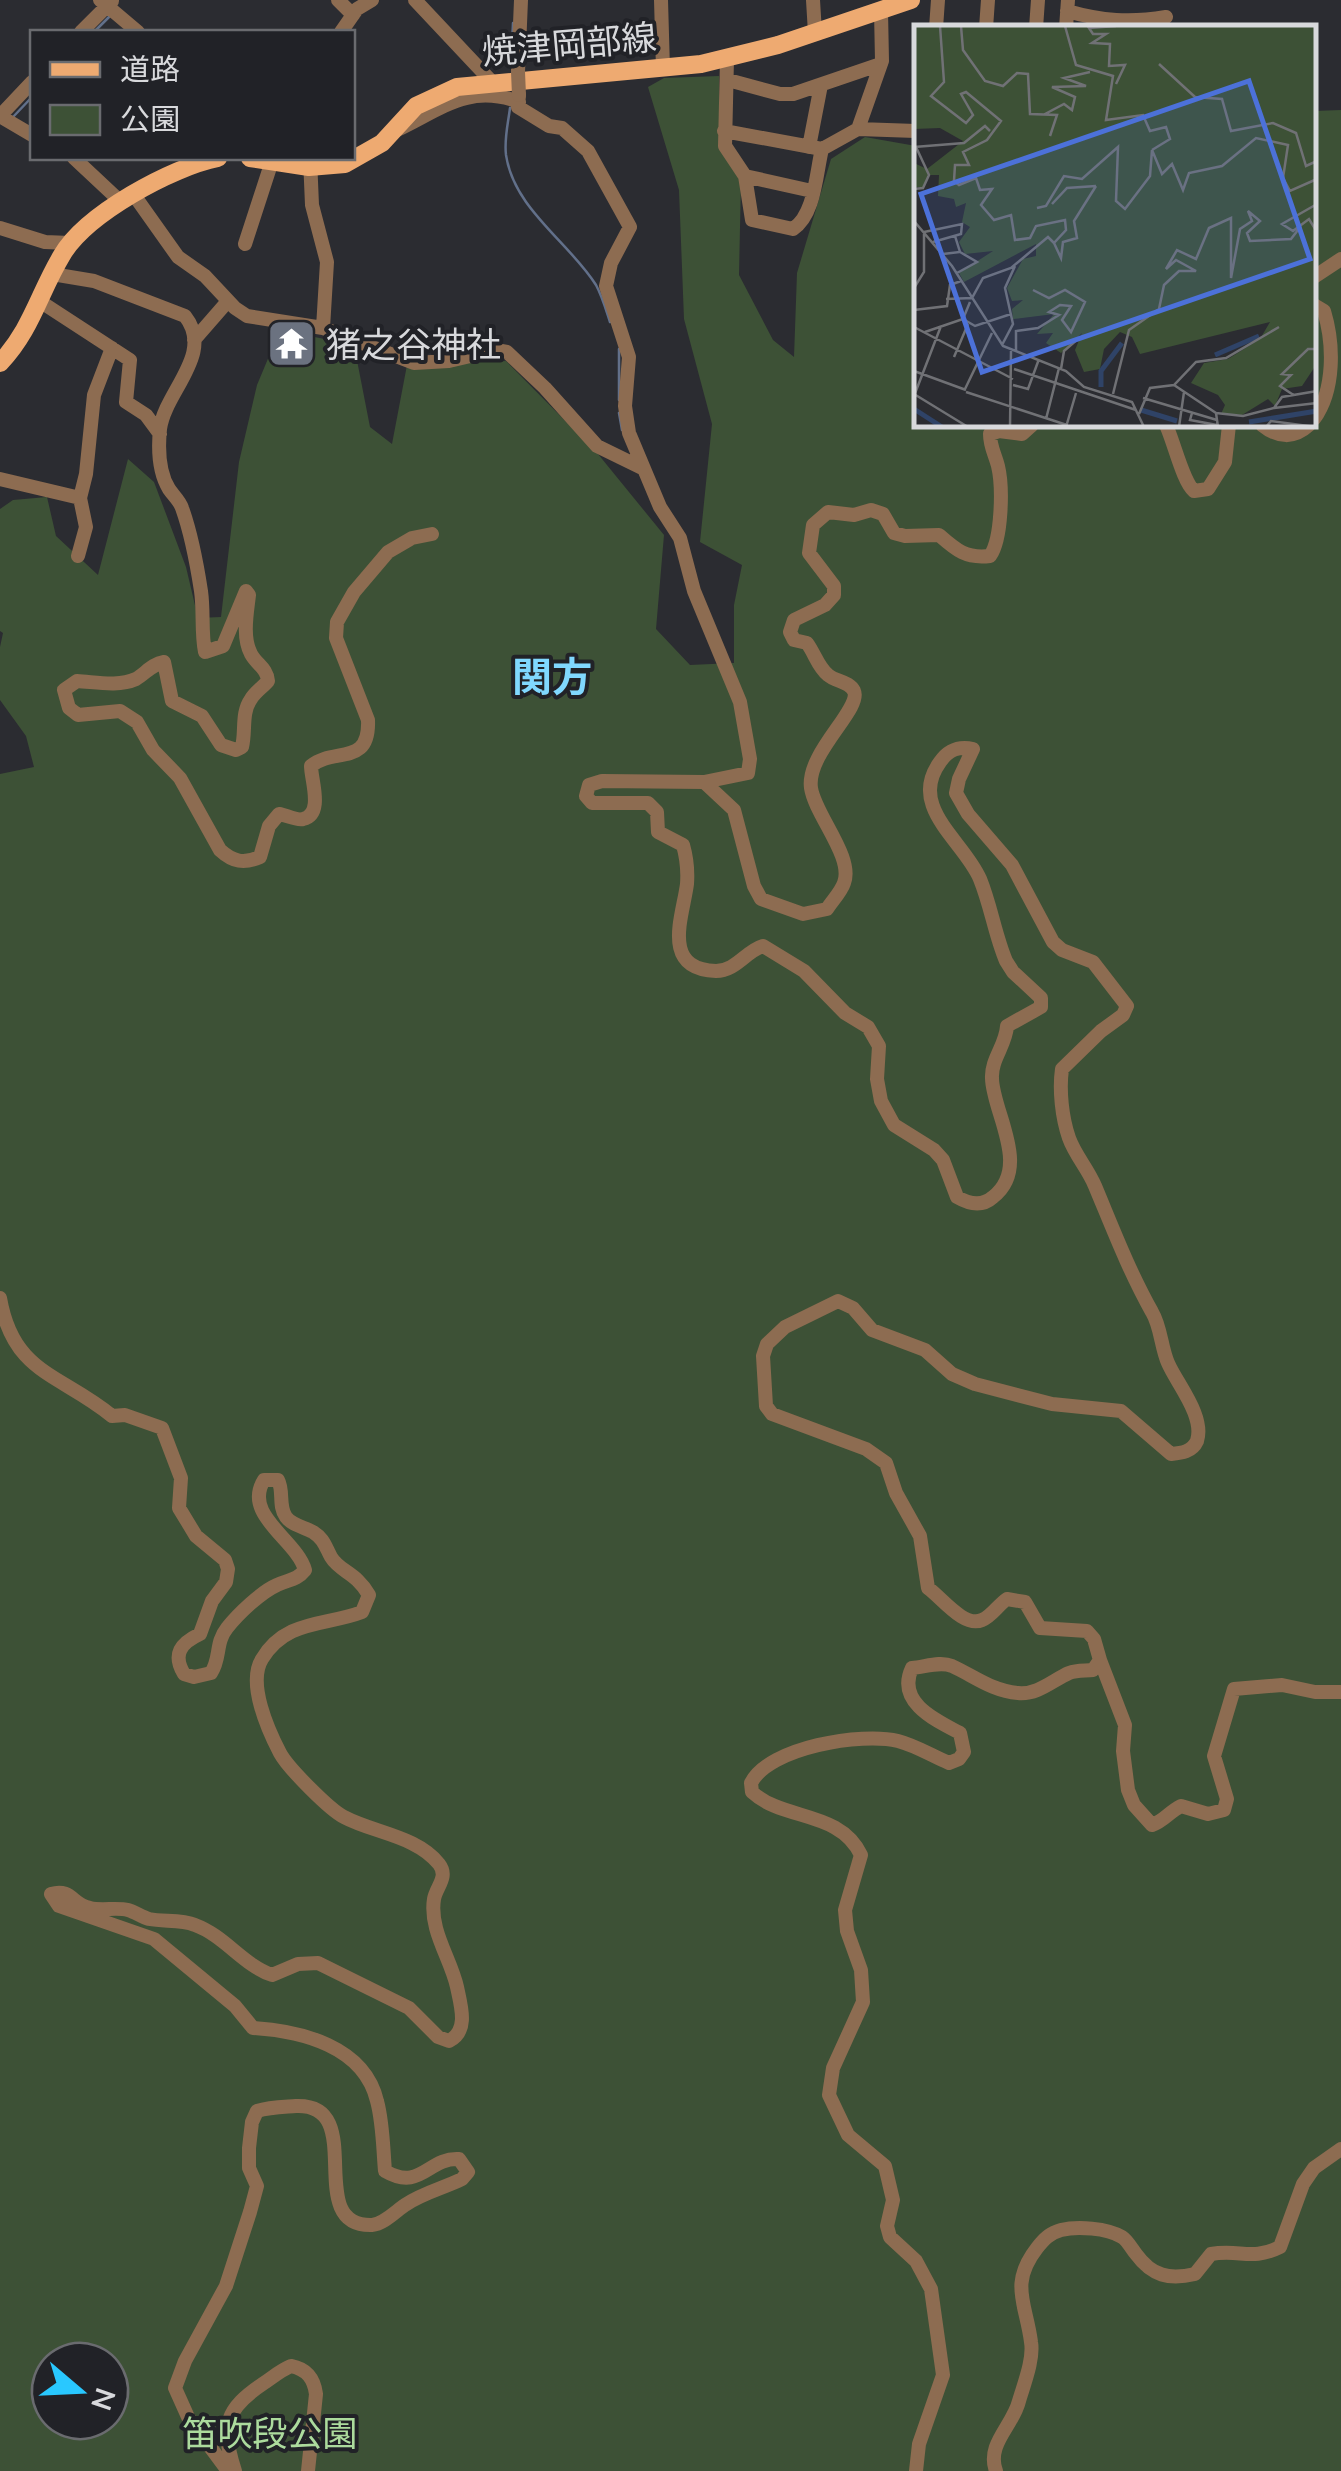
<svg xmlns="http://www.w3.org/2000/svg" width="1341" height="2471" font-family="Mulish,'Noto Sans JP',sans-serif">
<rect width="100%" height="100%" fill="#2b2c31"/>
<path fill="#3d5136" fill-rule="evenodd" d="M719,76V148L741,181L739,275L773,340L794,357L797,273L831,159L865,137L916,146V425H1314V111L1341,110V2471H0V774L34,767L26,736L0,700V647L3,633L0,631V509L13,500L47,497L56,536L98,575L128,459L154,482L186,567L198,618L221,617L239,462L257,385L280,330L354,345L370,427L392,444L407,365L506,361L598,454L664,535L656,629L690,665L734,663V605L742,565L700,542L712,424L684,319L679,190L648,87L664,78ZM50,2361H110V2421H50Z"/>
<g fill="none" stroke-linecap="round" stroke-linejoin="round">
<path stroke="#62708a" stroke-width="2.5" d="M94,32L111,15
M511,65L513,23
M510,108C508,124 504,139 506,155C514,209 569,242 596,285C602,296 606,310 610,322
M13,117L32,97
M619,400V349
M619,413L622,430"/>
<path stroke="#8d6c51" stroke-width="14" d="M100,0L138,32
M338,0L353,15
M415,0L493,83
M661,0L663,69
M813,0L815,33
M881,11L882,61L858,129L916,131
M1067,11C1102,21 1130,23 1166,17
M936,28L938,0
M986,28L988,0
M1036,28L1038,0
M1066,28L1068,0
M81,32L112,1
M341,32L357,9L372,0
M727,59L725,146L745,176L752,220L793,229C815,215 816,173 822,149L858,129
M518,72L521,0
M728,80L780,94H793L881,64
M519,95L518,107L549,126L562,128L588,151L630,227L611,263L606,286L629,357L625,406L629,433L660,507L680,538L694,591L740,702L750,759L748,773L704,782L602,781L589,785L586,796L592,803H648L657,812L658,832L683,845C687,859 688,870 687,884C683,916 660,969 716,971C736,971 746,951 763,946L804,971L845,1013L868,1027L879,1046L877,1079L881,1101L894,1125L934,1150L943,1160L957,1197C969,1204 982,1207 993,1197C1032,1167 992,1111 992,1078C991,1059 1006,1045 1007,1026L1041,1007V998L1013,972L1006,961C995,935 991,906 980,879C964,841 907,807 940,762C949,749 959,746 973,749L959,779L956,793L968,814L1012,865L1053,942L1062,950L1093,962L1127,1006L1123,1015L1101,1031L1062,1069C1059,1090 1062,1118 1069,1138C1075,1155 1088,1169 1095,1186C1113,1229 1129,1271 1152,1312C1161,1327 1161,1347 1168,1363C1177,1384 1205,1416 1197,1441C1192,1452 1181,1453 1171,1454L1121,1411L1052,1404L975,1384L952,1374L925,1350L872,1330L853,1308L838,1301L785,1327L767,1344L763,1356L766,1406L772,1414L866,1449L886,1463L896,1493L920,1536L928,1588C942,1598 964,1628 982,1620C991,1617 998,1605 1007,1599L1025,1602L1040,1628L1087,1631L1094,1639L1100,1660L1093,1670C1085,1671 1077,1670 1069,1673C1053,1680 1038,1695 1018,1693C992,1691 974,1676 952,1666C940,1661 925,1667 912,1668C896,1702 935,1720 960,1733L964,1752L959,1759L949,1763C932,1756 917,1746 898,1741C862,1732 769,1747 751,1783L752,1792C783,1821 840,1810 861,1855L845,1910L847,1931L861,1970L863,2002L833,2068L829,2095L848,2135L885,2166L893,2200L887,2226L890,2237L916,2261L931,2289L943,2375L919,2444L916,2471
M0,116L32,82
M3,118L32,135
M397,130C440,110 468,83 519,102
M724,131L822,149
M809,147L821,85
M74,158L121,202
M310,158L312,205L327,262L323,328
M745,176L812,191
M134,195L178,257L205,276L235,308L247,316L323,328L414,363L449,361L496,350L507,352L545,388L597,446L642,468
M0,228L45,242L70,243
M245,244L272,161
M52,274L94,281L185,316C215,354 165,391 160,429C158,449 158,471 169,489C173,495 180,501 182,508C191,533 197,565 201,591C204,612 201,632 205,652L223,646L246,591L249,595C247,613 242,637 251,654C257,665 267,668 268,681C263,687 255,692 251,699C241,713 246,731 242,747L236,750L221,745L202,716L172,701L164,662C152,664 146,673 136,679C118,687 96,682 77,681L64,690L69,708L78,715L120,711L137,722L153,750L180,778L220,850C233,862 244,864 260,857L269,826L279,814C286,815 297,821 303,819C324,814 311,780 311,766C334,747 370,767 368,720L336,638L337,622L354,592L388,552L412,538L432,534
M1314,277L1341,259
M41,302L130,360L126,402L146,415L160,434
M1314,305L1324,311C1334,344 1335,390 1314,419
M194,340L228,301
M1166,425C1174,442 1183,482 1194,491L1208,489L1225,462L1229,425
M1262,425C1278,438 1294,439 1309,425
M0,479L80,498
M78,556L86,527L80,498L86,474L94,395L112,348
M704,782L734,810L754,886L761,899L803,914L827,909C832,901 841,892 844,883C854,857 815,815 811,788C806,753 862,709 854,691C849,681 836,682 828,675C818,667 815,654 807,643L794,640L790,632L794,620L825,605L834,595V586L809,553L813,525L828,512L854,515L871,510L883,514L894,533L905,536L939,535C956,550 966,559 990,556C1002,539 1003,487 998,466C995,454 990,447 990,434L999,431L1022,434L1032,425
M0,1298C13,1374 61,1374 112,1416L125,1415L162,1428L181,1478L179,1508L196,1536L225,1560L228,1569L226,1582L212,1601L200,1634C181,1643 172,1654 184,1674L194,1677L211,1673C221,1658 215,1643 227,1628C238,1614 261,1592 277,1585C289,1579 296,1581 305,1570C297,1540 242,1515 264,1480H278C284,1491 278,1506 286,1517C292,1525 304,1527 313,1532C324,1539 325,1546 331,1557C340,1572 356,1572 369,1595L362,1612C326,1626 286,1619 262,1659C247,1683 268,1730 280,1753C288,1768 330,1810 344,1817C374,1833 417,1836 439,1864C449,1877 436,1887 434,1899C429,1930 451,1959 457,1987C461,2006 469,2031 449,2041L438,2037L409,2008L318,1963L298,1964L272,1975C243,1965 225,1936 195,1925C181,1919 164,1922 149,1919C142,1917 135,1912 128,1910C117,1907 102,1911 90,1908C72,1905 72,1888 51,1894L59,1906L154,1939L235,2006L253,2028C301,2031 364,2046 377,2101C383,2123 383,2148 385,2171C421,2192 428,2157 459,2159L468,2172L462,2179C444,2188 422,2193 405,2205C396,2211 384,2224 372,2225C301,2227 370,2103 296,2106C283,2107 270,2107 257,2111L252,2122L249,2148V2168L257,2186L250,2212L226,2286L185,2361L175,2388L188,2417L228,2471
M1100,1660L1125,1725L1123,1751L1128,1790L1134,1805L1152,1825C1164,1821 1169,1812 1181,1806L1208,1814L1224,1810L1227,1799L1214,1756L1234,1689L1282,1685L1315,1692H1341
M235,2471C220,2426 225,2409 264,2383C273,2377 281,2370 291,2366C307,2369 314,2379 316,2394L308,2471
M996,2471C986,2444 1013,2426 1019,2401C1024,2384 1034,2359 1031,2342C1026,2303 1009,2284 1037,2248C1044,2239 1050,2233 1061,2230C1077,2226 1107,2228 1122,2237C1127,2240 1132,2249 1136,2254C1152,2276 1169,2280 1195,2274L1211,2254C1240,2249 1252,2261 1280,2247L1303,2184L1314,2168L1341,2149"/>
<path stroke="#eeaa71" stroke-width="18" d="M250,158L309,167L345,164L382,143L416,106L457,87L701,64L778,45L911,0
M0,363C32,329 39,293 62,255C86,214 172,167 218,158"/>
<path stroke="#8d6c51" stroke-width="14" d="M518,72L519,95"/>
</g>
<defs>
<symbol id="temple-square" viewBox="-11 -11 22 22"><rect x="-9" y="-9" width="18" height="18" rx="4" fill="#6b7280" stroke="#212227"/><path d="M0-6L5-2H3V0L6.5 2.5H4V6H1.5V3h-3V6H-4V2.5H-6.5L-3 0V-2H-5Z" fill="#fff"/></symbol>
</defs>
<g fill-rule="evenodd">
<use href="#temple-square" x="264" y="316" width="55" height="55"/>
</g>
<g text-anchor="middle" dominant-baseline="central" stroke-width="8" stroke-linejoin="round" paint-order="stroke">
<g font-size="35" fill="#d8d9dc" stroke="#212227">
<text transform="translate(569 44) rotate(-5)">焼津岡部線</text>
</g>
<g font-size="35" fill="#d8d9dc" stroke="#212227" text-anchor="start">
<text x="326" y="344">猪之谷神社</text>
</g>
<g font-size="35" fill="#acdb9d" stroke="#212227">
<text x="270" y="2433">笛吹段公園</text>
</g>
<g font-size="40" font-weight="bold" fill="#80d8fe" stroke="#212227">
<text x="552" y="676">関方</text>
</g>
</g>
<g transform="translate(914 25)">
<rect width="402" height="402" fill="#2b2c31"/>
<path d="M0,1H402V340L388,361L368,364L361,381L354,374L328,390L307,389L311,380L304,370L277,358L290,338L314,334L346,314L356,297L226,329L218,312L206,307L190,324L186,344L170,347L161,325L168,308L147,328L132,318L139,308L123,309L140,289L99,294L98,284L109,275L98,276L93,263L109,234L122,231V219L50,257L45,248L79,226L51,229L45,217L56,202L48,197L52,178L42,182L40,174L24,171L25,150H14L9,162H0V138L13,144L49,116L26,103L0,104Z" fill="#3d5136"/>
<path fill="none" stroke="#2f4367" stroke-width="5" d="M301,330L345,311M187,362V346L208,318M0,384L28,402M227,385L263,396M335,397L403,386"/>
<path fill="none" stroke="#707175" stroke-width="2.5" d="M26,1L30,57L17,71L52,98L59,90L47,69L52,67L87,96L73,115L49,127L55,140H41L40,156L45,160L62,153L66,165L78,164L67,180L80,195L97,190L101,215L116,213L122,201L151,195L152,205L140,218M47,1L49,25L71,56L89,61L103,48L114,49L116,89L143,90L136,111M151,1L162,40L199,51L192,95L229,90L236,106L252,102L256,114L238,125M245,39L281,72L308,74L317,106L359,98L382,108L392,141L403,136M202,59L211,40L195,41L196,19L178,18L192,9H179L175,3L202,1M131,89L150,79L158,85L161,72L138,62L172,61L150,53L176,47M0,122L50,118L71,101L76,106M0,164L9,163L15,150L2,122M138,179L153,163L182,161M403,179L368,199L379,206L395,194L403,207M123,183L132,181L150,151L168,154L204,122L202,176L211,184L236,151L238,125L248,149L258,139L269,165L275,148L308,141L342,113L374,120L369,153L376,166L403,154M0,196L38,241L89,321L152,346L170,362L218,377L230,402M10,207L48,199L47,209L19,217M140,218L147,233L149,217L163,213L160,196L182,161M29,229L46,227L41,211M43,248L63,237L46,227M0,263L10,247V209M32,274L58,273L69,253L97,243L134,212L140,218M0,285L33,281L36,260L47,256M49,294L61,301L97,289M0,302L99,354M11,307L49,294L56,277M88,320L99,299L91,263L101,241M102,327V306L124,303L145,290L135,287L146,280L157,281L148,295L157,307L171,277L151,265L135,273L119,265M40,332L54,299M100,344L222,385M147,344L150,326L165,313M0,346L52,365M99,360L114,364L125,334M260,360L302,388L304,402M51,364L78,308M52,367L159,402M0,369L54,402M199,369L215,305L245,284L250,260L265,246H282L262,235L252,244L263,225L282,234L295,203L317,193V253L326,204L338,196L334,186L346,196L333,208L336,216L377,214L387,201M0,371L27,301M381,371L366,361L377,350L368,349L394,324H403M229,373L303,395M360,383L403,378M278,388L276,395L303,400M302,388L329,391L360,383L368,372L403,366M225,389L236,363L260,360L282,337L312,333L365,302M132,394L145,343M96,402L97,326M152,402L162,368M265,402L270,367M352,402L357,396L402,402"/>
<path fill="#4c71d9" fill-opacity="0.15" stroke="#4c71d9" stroke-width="5" d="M335,56L396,234L68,347L7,169Z"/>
<rect width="402" height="402" fill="none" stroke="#d8d9dc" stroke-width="5"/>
</g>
<rect x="30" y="30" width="325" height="130" fill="#212227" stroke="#6a6b6f" stroke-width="2.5"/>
<rect x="50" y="62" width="50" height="15" fill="#eeaa71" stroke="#6a6b6f" stroke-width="2.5"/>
<text x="120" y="80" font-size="30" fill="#d8d9dc">道路</text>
<rect x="50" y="105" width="50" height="30" fill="#3d5136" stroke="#6a6b6f" stroke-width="2.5"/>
<text x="120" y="130" font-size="30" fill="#d8d9dc">公園</text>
<g transform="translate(80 2391) rotate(109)"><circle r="48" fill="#212227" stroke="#6a6b6f" stroke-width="2.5"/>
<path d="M0-8L18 38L0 25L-18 38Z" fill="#29c8ff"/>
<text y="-15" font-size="28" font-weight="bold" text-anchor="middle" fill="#d8d9dc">N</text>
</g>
</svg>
